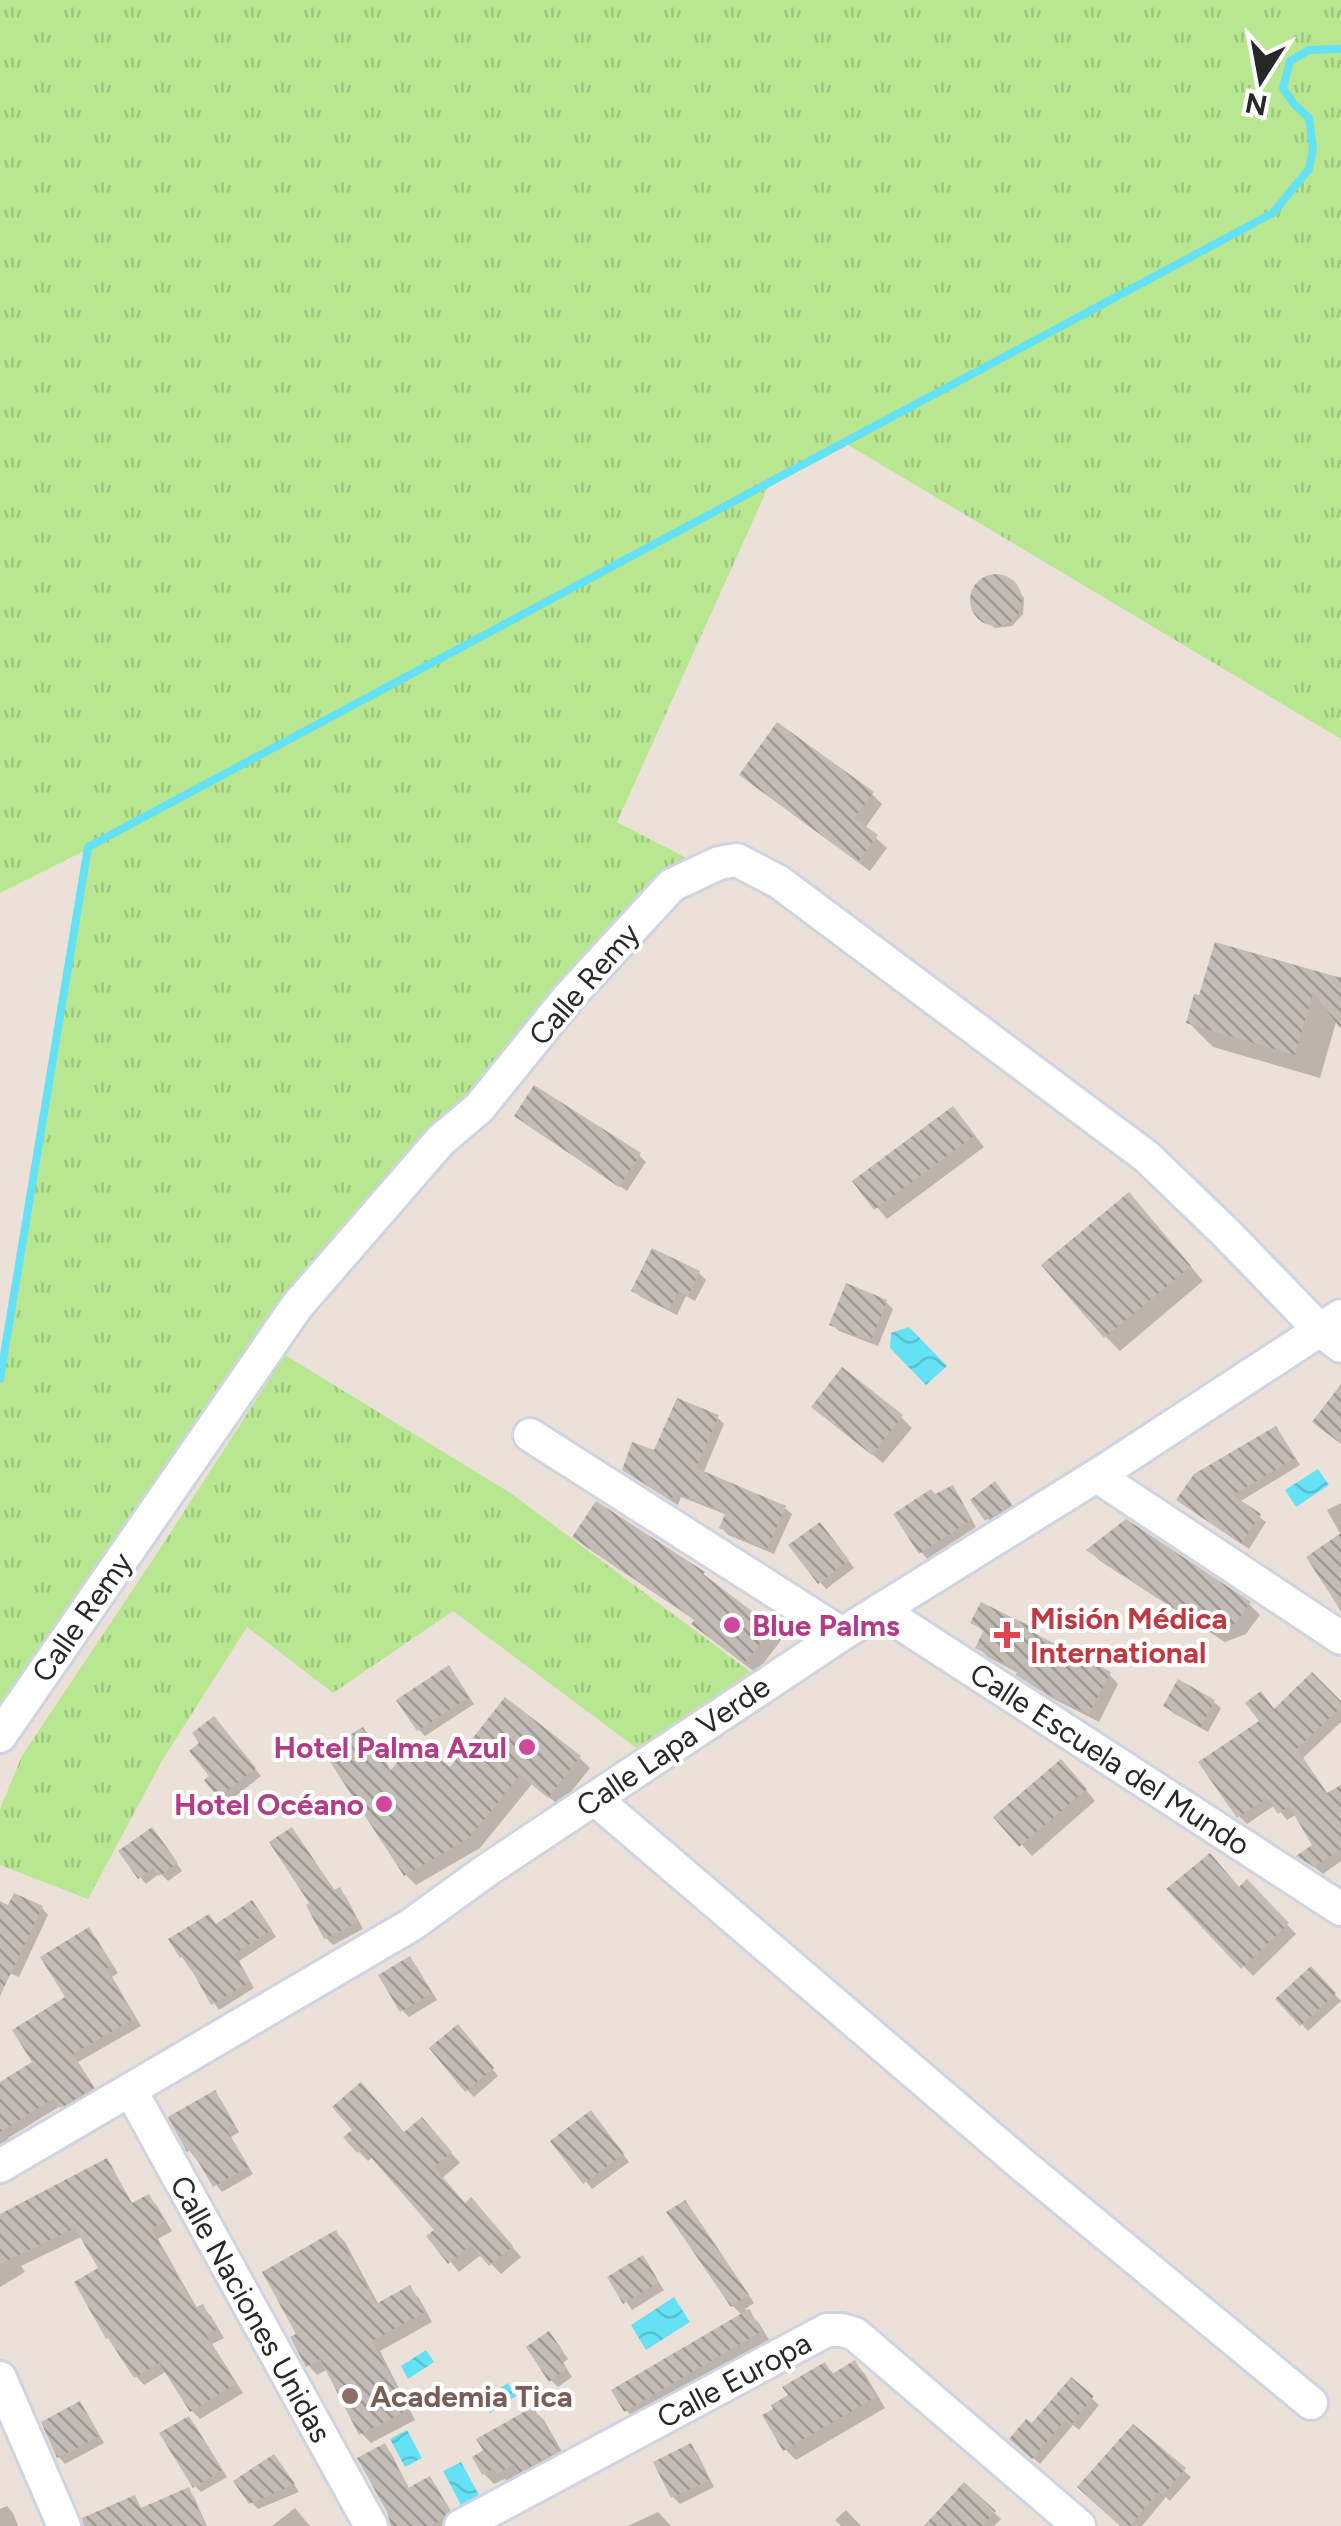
<svg xmlns="http://www.w3.org/2000/svg" width="1341" height="2526" font-family="Figtree,sans-serif">
<defs>
<pattern id="grass-tufts" width="24" height="20" patternUnits="userSpaceOnUse" patternTransform="scale(2.5)"><rect width="24" height="20" fill="#b8e691"/><path d="M3 7l-1-3M5 7V3M7 7l1-3M15 17l-1-3M17 17v-4M19 17l1-3" fill="none" stroke="#9ec57d"/></pattern>
<pattern id="water-waves" width="16" height="10" patternUnits="userSpaceOnUse" patternTransform="scale(2.5)"><rect width="16" height="10" fill="#64e1f5"/><path d="M0 5q4-4 8 0t8 0" fill="none" stroke="#57c1d2"/></pattern>
<pattern id="building-back-hatch" width="6" height="6" patternUnits="userSpaceOnUse" patternTransform="scale(2.5)"><rect width="6" height="6" fill="#c3bbb5"/><path d="M-1 5l2 2M0 0l6 6M5-1l2 2" fill="none" stroke="#9e9893"/></pattern>
</defs>
<rect width="100%" height="100%" fill="#ece1d8"/>
<path fill="url(#grass-tufts)" d="M0,0H1341V739L845,443L770,483L617,822L692,861L304,1297L0,1737V1379L88,849L0,893Z
M285,1355L512,1494L760,1679L647,1756L453,1611L333,1693L247,1627L163,1759L88,1899L0,1865V1809L22,1756L156,1555Z"/>
<path fill="url(#water-waves)" d="M909,1327L947,1366L926,1385L890,1348L891,1333Z
M1318,1469L1329,1485L1296,1507L1285,1490Z
M674,2297L690,2322L646,2350L631,2325Z
M426,2350L434,2362L408,2379L401,2366Z
M508,2383L516,2396L490,2413L482,2400Z
M407,2430L422,2458L405,2467L390,2439Z
M461,2462L479,2495L461,2505L443,2471Z"/>
<path fill="#0003" d="M994,576L1010,580L1024,598L1023,614L1012,626L995,628L977,615L972,599L979,583Z
M742,775L872,794L882,804L865,828L887,848L870,871L753,785Z
M1341,976V1025L1337,1019L1320,1078L1213,1047L1188,1022L1336,979Z
M963,1120L984,1147L887,1219L856,1182Z
M524,1123L639,1155L646,1162L627,1191Z
M1143,1210L1203,1281L1120,1351L1106,1337Z
M699,1273L706,1280L695,1301L686,1296L677,1315L641,1297L634,1291Z
M886,1302L893,1309L878,1346L839,1331L832,1324Z
M825,1417H901L912,1428L883,1463Z
M718,1418L724,1424L703,1474L785,1508L792,1514L774,1554L728,1535L722,1528L727,1515L681,1497L678,1505L676,1504L632,1476L625,1469Z
M1276,1429L1282,1436L1300,1465L1239,1502L1266,1522L1249,1549L1186,1506Z
M952,1488L958,1494L976,1527L927,1559L921,1552L935,1496Z
M1002,1491L1017,1512L994,1526L973,1500Z
M1341,1503V1535L1327,1510Z
M1126,1522L1249,1604L1260,1615L1246,1634L1225,1642L1100,1561L1090,1551Z
M827,1532L854,1568L826,1589L820,1582Z
M575,1536L703,1574L782,1639L756,1673L705,1634L696,1621L586,1547Z
M973,1622L1030,1630L1040,1639L1109,1674L1118,1684L1099,1722L1050,1697L1029,1683L1020,1674L988,1657L978,1647L985,1633Z
M455,1675L474,1704L425,1736L418,1729Z
M1214,1702L1221,1708L1208,1732L1173,1713L1166,1706Z
M1341,1704V1722L1303,1758L1328,1796L1341,1788V1861L1323,1874L1300,1856L1316,1846L1297,1814L1287,1820L1275,1805L1247,1824L1239,1816L1275,1711Z
M221,1726L261,1776L227,1803L207,1780L212,1776Z
M363,1730L373,1741L392,1772L450,1771L580,1758L590,1768L560,1806L532,1784L480,1848L416,1885L406,1875Z
M1072,1773L1095,1801L1032,1856L997,1817Z
M292,1830L336,1892L340,1890L346,1897L363,1929L333,1945L326,1938L309,1906L312,1904Z
M158,1836L182,1871L168,1881L160,1873L146,1884L140,1877Z
M1247,1883L1296,1934L1253,1976L1169,1889L1240,1890Z
M0,1904L9,1908H42L48,1915L19,1977L0,1969Z
M258,1909L276,1937L239,1961L254,1988L219,2010L182,1957L217,1926Z
M88,1930L96,1938L118,1973L112,1977L141,2026L78,2062L100,2096L70,2114L62,2105L8,2138L13,2147L0,2154V2092L35,2063L69,1998Z
M410,1959L416,1966L437,2000L409,2017L402,2010Z
M1311,1969L1341,2001L1308,2031L1279,1999Z
M464,2034L498,2076L474,2097L467,2090Z
M214,2093L221,2100L239,2132L231,2137L253,2174L222,2192L189,2150Z
M597,2120L629,2162L592,2189L554,2141Z
M431,2130L460,2163L442,2178L465,2206L481,2210L521,2257L501,2274L482,2254L459,2272L430,2236L437,2230L374,2156L368,2161L346,2138L404,2135Z
M107,2161L113,2167H110L136,2215L149,2197L157,2206L172,2231L158,2239L198,2310L202,2307L211,2316L224,2338L212,2344L243,2393L200,2419L192,2411L167,2371L144,2385L136,2376L101,2269L83,2236L21,2266L25,2272L0,2287V2219Z
M692,2210L754,2303L745,2309L759,2323L771,2343L636,2421L626,2410L743,2316L733,2306L669,2213Z
M336,2233L345,2242L379,2305L409,2288L419,2298L432,2322L380,2351L415,2420L371,2443L361,2433L328,2369L317,2375L308,2365L300,2335Z
M643,2259L664,2290L632,2310L610,2278Z
M555,2341L568,2359L563,2363L572,2377L558,2387L551,2380Z
M854,2363L865,2374L885,2408L796,2460L785,2449L776,2410L825,2365L835,2375Z
M1071,2380L1099,2405L1079,2430L1073,2425L1040,2464L1019,2446Z
M79,2404L86,2411L104,2443L65,2464L59,2457Z
M533,2410L544,2420L568,2462L509,2483L505,2479L494,2484L484,2474Z
M189,2419L195,2425L227,2477L201,2492L194,2485Z
M1134,2428L1191,2477L1170,2501L1166,2497L1142,2526H1124Z
M384,2446L391,2453L410,2490L430,2479L436,2486L455,2518L449,2526H395Z
M690,2446L697,2453L714,2487L680,2504L673,2497L657,2463Z
M281,2464L299,2492L258,2509L251,2502Z
M965,2485L1001,2519L994,2526H924Z
M188,2490L194,2497L207,2526H85L134,2498L143,2510Z
M7,2506L13,2513L18,2526H0V2509Z
M295,2508L310,2526H272Z
M846,2510L861,2526H841L835,2520Z
M658,2512L671,2526H628Z"/>
<g fill="none" stroke-linecap="round" stroke-linejoin="round">
<path stroke="#64e1f5" stroke-width="8" d="M0,1379L88,847L1273,213L1309,169L1313,149L1309,118L1294,104L1283,88L1290,61L1309,50L1341,49"/>
</g>
<path fill="url(#building-back-hatch)" d="M970 600a26 26 0 1 1 52 0a26 26 0 1 1-52 0Z
M777,722L874,792L854,818L878,835L858,862L739,775Z
M1215,942L1341,978V1029L1313,992L1295,1055L1186,1023L1194,994L1199,995Z
M534,1085L641,1153L619,1187L514,1116Z
M953,1106L975,1135L874,1210L852,1181Z
M1129,1192L1191,1266L1104,1338L1041,1265Z
M652,1248L700,1271L688,1296L679,1291L669,1310L631,1291Z
M846,1283L887,1300L871,1341L829,1325Z
M842,1367L903,1415L872,1455L811,1407Z
M1341,1384V1444L1312,1422Z
M677,1398L719,1415L696,1468L786,1506L767,1549L719,1528L726,1512L674,1492L671,1500L667,1498L622,1470L632,1442L654,1450Z
M1276,1426L1295,1458L1233,1495L1261,1514L1241,1544L1176,1500L1194,1474Z
M995,1481L1012,1504L985,1521L970,1500Z
M953,1485L971,1520L919,1554L893,1514L931,1489L935,1494Z
M596,1501L705,1572L703,1574L773,1627L744,1664L691,1624L695,1619L572,1537Z
M1126,1519L1251,1602L1235,1624L1212,1633L1086,1550Z
M820,1522L849,1560L818,1584L788,1545Z
M1341,1533V1611L1306,1557Z
M981,1602L1032,1627L1030,1631L1111,1672L1089,1714L1038,1689L1016,1675L1018,1670L975,1648L984,1630L970,1623Z
M449,1665L469,1697L417,1731L396,1700Z
M1312,1672L1341,1701V1707L1297,1749L1327,1793L1341,1785V1849L1314,1867L1296,1856L1312,1845L1289,1806L1278,1814L1267,1798L1237,1818L1198,1762L1259,1721L1245,1703L1261,1691L1274,1709Z
M1178,1679L1215,1700L1201,1727L1163,1706Z
M505,1697L581,1756L548,1798L520,1775L469,1838L404,1876L323,1751L363,1727L390,1771L415,1740L450,1767Z
M214,1716L256,1768L218,1798L204,1780L209,1776L189,1751L199,1743L192,1733Z
M1061,1759L1087,1789L1019,1847L993,1817Z
M152,1827L178,1863L159,1876L153,1868L138,1879L118,1851Z
M292,1827L334,1890L340,1887L358,1922L324,1939L306,1905L309,1903L269,1842Z
M1210,1853L1239,1887L1247,1879L1289,1923L1241,1969L1166,1889Z
M14,1893L43,1906L0,1996V1901L8,1905Z
M252,1900L272,1930L234,1954L250,1982L211,2005L184,1956L180,1958L168,1939L209,1914L216,1924Z
M89,1927L112,1965L106,1969L135,2018L73,2054L94,2088L60,2108L54,2098L0,2132V2082L32,2062L12,2030L65,1997L40,1957Z
M410,1956L432,1993L400,2012L378,1975Z
M1311,1966L1336,1993L1300,2026L1275,1999Z
M458,2024L494,2068L465,2092L429,2048Z
M361,2082L404,2132L422,2117L452,2152L434,2167L465,2203L471,2197L513,2246L489,2266L471,2245L448,2264L426,2236L434,2230L363,2148L357,2153L343,2137L352,2130L332,2107Z
M215,2090L234,2125L226,2129L248,2167L213,2187L191,2149L187,2152L168,2117Z
M591,2110L624,2154L583,2184L550,2141Z
M107,2158L132,2203L149,2194L165,2222L151,2229L195,2308L203,2304L217,2329L206,2335L236,2384L190,2412L159,2363L134,2378L108,2338L106,2339L74,2282L98,2268L75,2228L0,2264V2214Z
M685,2200L749,2295L731,2307L666,2212Z
M336,2230L376,2304L410,2285L425,2312L372,2341L408,2410L359,2435L320,2359L306,2367L290,2337L296,2334L262,2272Z
M643,2255L659,2282L623,2304L607,2277Z
M749,2309L762,2331L624,2412L611,2390Z
M549,2331L563,2351L558,2356L567,2369L549,2382L526,2347Z
M855,2360L876,2397L783,2451L762,2415L773,2409L771,2405L788,2395L782,2387L825,2362L832,2374Z
M1071,2377L1094,2396L1071,2425L1065,2420L1032,2459L1009,2439L1026,2419L1032,2423Z
M80,2401L99,2436L57,2458L41,2422Z
M533,2407L559,2451L518,2473L514,2464L497,2474L493,2469L482,2475L472,2457L483,2450L476,2439Z
M189,2416L222,2470L193,2488L159,2433Z
M1133,2424L1186,2468L1162,2496L1158,2492L1130,2526H1120L1077,2487Z
M385,2443L408,2488L430,2476L449,2510L443,2519L431,2526H391L387,2512L357,2458Z
M691,2443L709,2480L671,2498L653,2462Z
M274,2454L295,2484L249,2504L233,2481Z
M964,2482L996,2511L982,2526H924Z
M189,2487L205,2526H84L82,2518L135,2495L141,2508Z"/>
<g fill="none" stroke-linecap="round" stroke-linejoin="round">
<defs>
<path id="minor" d="M530,1435L842,1634
M1097,1476L1341,1638
M880,1610L1341,1909
M0,1736L297,1306L441,1140L479,1108L568,998L672,885L719,863L737,860L779,882L1147,1157L1227,1234L1320,1330L1341,1346
M595,1799L1025,2167L1311,2403
M131,2091L371,2526
M0,2166L411,1925L487,1870L842,1634L1112,1466L1341,1316
M0,2378L64,2526
M461,2526L827,2330H842L855,2334L1079,2526"/>
</defs>
<use href="#minor" stroke="#ced4e2" stroke-width="38"/>
<use href="#minor" stroke="#fff" stroke-width="32"/>
</g>
<g fill="#d1479c" stroke="#fff" stroke-width="4">
<circle cx="732" cy="1625" r="10"/>
<circle cx="527" cy="1747" r="10"/>
<circle cx="384" cy="1804" r="10"/>
</g>
<path fill="#e0444e" stroke="#fff" stroke-width="4" d="M1002 1620h10v10h10v10h-10v10h-10v-10h-10v-10h10z"/>
<circle fill="#8d6e63" stroke="#fff" stroke-width="4" cx="350" cy="2396" r="10"/>
<g text-anchor="middle" dominant-baseline="central" stroke-width="8" stroke-linejoin="round" paint-order="stroke">
<g font-size="30" fill="#282828" stroke="#fff">
<text transform="translate(584 984) rotate(-49)">Calle Remy</text>
<text transform="translate(82 1617) rotate(-55)">Calle Remy</text>
<text transform="translate(673 1746) rotate(-34)">Calle Lapa Verde</text>
<text transform="translate(1110 1759) rotate(33)">Calle Escuela del Mundo</text>
<text transform="translate(251 2309) rotate(61)">Calle Naciones Unidas</text>
<text transform="translate(734 2380) rotate(-28)">Calle Europa</text>
</g>
<g font-size="30" font-weight="bold" fill="#be3a42" stroke="#fff" text-anchor="start">
<text x="1030" y="1618">Misión Médica<tspan x="1030" dy="34">International</tspan></text>
</g>
<g font-size="30" font-weight="bold" fill="#b23c85" stroke="#fff" text-anchor="end">
<text x="752" y="1625" text-anchor="start">Blue Palms</text>
<text x="507" y="1747">Hotel Palma Azul</text>
<text x="364" y="1804">Hotel Océano</text>
</g>
<g font-size="30" font-weight="bold" fill="#785e54" stroke="#fff" text-anchor="start">
<text x="370" y="2396">Academia Tica</text>
</g>
</g>
<g transform="translate(1261 80) rotate(191)" stroke="#ffffff" stroke-width="8" paint-order="stroke">
<path d="M0-8L18 38L0 25L-18 38Z" fill="#282828"/>
<text y="-15" font-size="28" font-weight="bold" text-anchor="middle" fill="#282828">N</text>
</g>
</svg>
